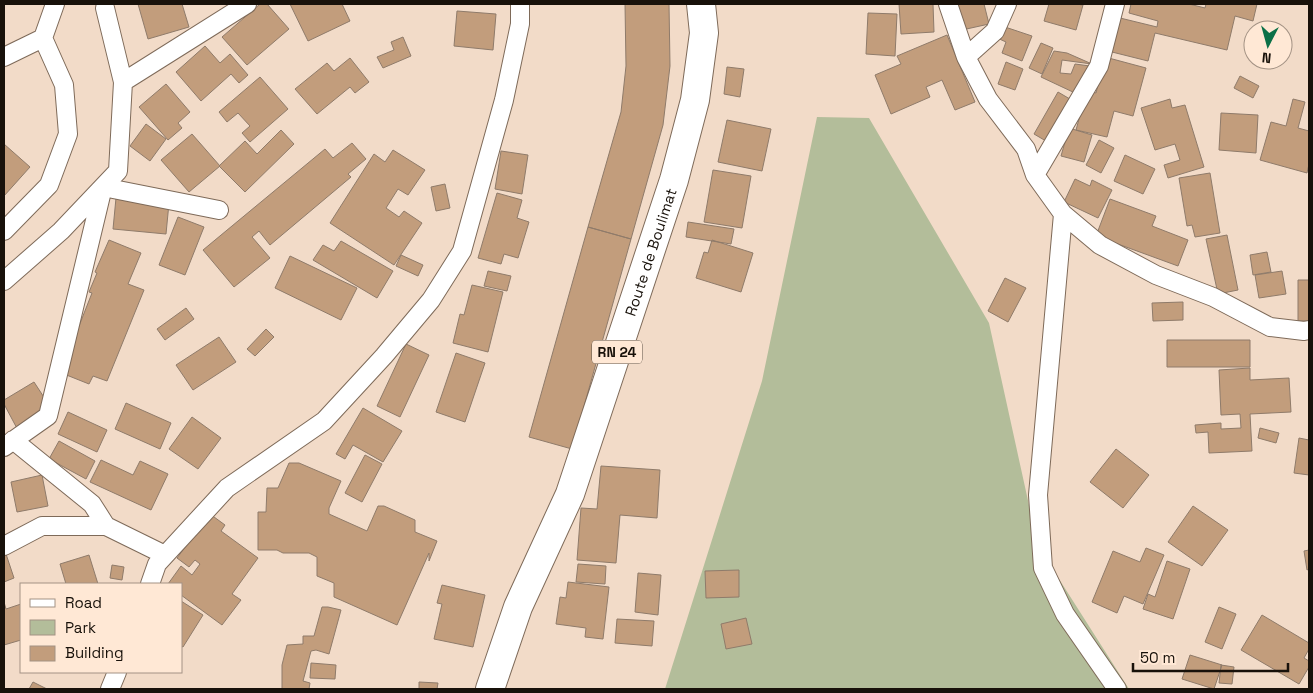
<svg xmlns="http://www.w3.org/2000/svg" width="1313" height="693" font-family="'Space Grotesk',sans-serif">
<rect width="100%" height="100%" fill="#f2dbc8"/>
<path fill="#b3bd9a" d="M817,117L869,118L989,323L1038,546L1129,689H665L762,381Z"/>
<path fill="#c29d7c" stroke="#8f7b6a" d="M138,4H182L189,27L148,39Z
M260,4H267L289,29L247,65L222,37Z
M290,4H342L350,21L308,41Z
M625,4H669L670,66L663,125L631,239L588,227L621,112L626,66Z
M899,4H933L934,32L901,34Z
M957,4H984L989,24L962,30Z
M1049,4H1076L1083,5L1076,30L1044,21Z
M1131,4H1189L1205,8L1206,4H1257L1253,21L1235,16L1227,50L1155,33L1148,61L1108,51L1116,17L1157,27L1158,21L1129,13Z
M457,11L496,14L493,50L454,46Z
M868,13L897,14L895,56L866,54Z
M999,25L1032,36L1022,61L1002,53L1006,42L995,37Z
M947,35L975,102L955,110L942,80L926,87L930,97L891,114L875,75L901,64L897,56Z
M403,37L411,56L383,68L377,57L394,50L391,42Z
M1041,43L1053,48L1042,74L1029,68Z
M205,46L220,63L230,54L248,75L239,83L231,74L201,101L176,72Z
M1054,51L1067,53L1092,64L1062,60L1060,73L1071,74L1075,64L1090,66L1075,93L1041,77Z
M1105,57L1146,68L1133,116L1114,111L1107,137L1076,130L1087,90L1096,93Z
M350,58L369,82L355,93L350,87L317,114L295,89L327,63L334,71Z
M1006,62L1023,69L1015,90L998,84Z
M727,67L744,69L740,97L724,94Z
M1240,76L1259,86L1253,98L1234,88Z
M260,77L288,109L250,142L242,133L250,126L238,113L227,122L219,112Z
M166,84L190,112L178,123L182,128L168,140L139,107Z
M1058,92L1075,102L1051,144L1034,134Z
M1170,99L1172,108L1185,105L1204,167L1168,178L1164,165L1180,160L1175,144L1155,150L1141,108Z
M1293,99L1305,102L1298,128L1309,131V164L1307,173L1260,160L1271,122L1286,126Z
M1221,113L1258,115L1256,153L1219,150Z
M727,120L771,129L762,171L718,162Z
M146,124L166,139L150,161L130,146Z
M1069,128L1092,135L1084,162L1061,156Z
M281,130L294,144L245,192L219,166L245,141L257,154Z
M192,134L220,166L189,192L161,160Z
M1099,140L1114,148L1101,173L1086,165Z
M352,143L366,159L348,174L351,177L270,245L259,231L252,237L270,258L234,287L203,250L325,149L333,158Z
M4,144L30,167L4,196Z
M393,150L425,170L408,195L398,189L386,208L399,217L404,211L422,223L394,265L330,223L374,154L385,162Z
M501,151L528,155L522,194L495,189Z
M1125,155L1155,169L1143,194L1114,181Z
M713,170L751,176L742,228L704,222Z
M1210,173L1220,233L1195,237L1192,225L1187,226L1179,178Z
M1075,179L1090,186L1092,180L1112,190L1098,218L1064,202Z
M445,184L450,208L436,211L431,187Z
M497,193L522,200L517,218L529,222L518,258L504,254L501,264L478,258Z
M116,198L169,203L166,234L113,229Z
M1110,199L1156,216L1152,226L1188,240L1178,266L1096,236Z
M178,217L204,227L185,275L159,265Z
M688,222L734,229L731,244L686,237Z
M588,227L631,239L572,449L529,437Z
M1227,235L1238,290L1218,294L1206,239Z
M109,240L141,253L128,284L144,290L107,381L93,376L89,384L64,374L72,355L68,354L92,293L89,292L97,273L95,272Z
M712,240L753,253L741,292L696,278L704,252L708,253Z
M341,241L393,271L377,298L313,260L323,245L334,251Z
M1267,252L1271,272L1253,275L1250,255Z
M401,255L423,265L418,276L396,266Z
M290,256L357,288L341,320L275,288Z
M488,271L511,276L507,291L484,286Z
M1282,271L1286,294L1259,298L1255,275Z
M1005,278L1026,288L1008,322L988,311Z
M1298,280H1309V321H1298Z
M472,285L503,292L488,352L453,343L460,314L464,315Z
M1183,302V320L1153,321L1152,303Z
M186,308L194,319L165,340L157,329Z
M266,329L274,337L255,356L247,349Z
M219,337L236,362L193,390L176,365Z
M1167,340H1250V367H1167Z
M406,344L429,355L400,417L377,406Z
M456,353L485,363L465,422L436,412Z
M1250,368V380L1289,378L1291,412L1250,414L1252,451L1209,453L1208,432L1196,433L1195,425L1221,423V429L1241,428L1240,414L1221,415L1219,370Z
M34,382L49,405L20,434L4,404V400Z
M126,403L171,423L160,449L115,429Z
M363,408L402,431L383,462L353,445L345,459L336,454Z
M68,412L107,430L97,452L58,434Z
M192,417L221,438L198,469L169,449Z
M1260,428L1279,433L1276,443L1258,438Z
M1299,438L1309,440V475L1294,473Z
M59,441L95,461L86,479L49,459Z
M1116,449L1149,475L1123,508L1090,482Z
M365,455L382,464L362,502L345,493Z
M101,460L133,475L140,461L168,474L151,510L90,482Z
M289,463H299L341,481L329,508V514L367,531L378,506H384L415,520V532L437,541L429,561V553L397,625L334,597V583L317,576V557L309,553H283L277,550H258V512H266L267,488H278Z
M601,466L660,470L657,518L620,515L616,563L577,560L581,508L597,509Z
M42,475L48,506L17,512L11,482Z
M1193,506L1228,530L1202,566L1168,542Z
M210,514L225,525L221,531L258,558L232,594L241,600L222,625L181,595V584H168L181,566L192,575L200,564L195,560L189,567L177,558Z
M1146,548L1164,555L1143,604L1124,596L1117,613L1092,602L1113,551L1140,562Z
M1309,550V569L1307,570L1304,551Z
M5,551L14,578L4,582V552Z
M89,555L98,584H66L60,564Z
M1167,561L1190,569L1173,619L1143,609L1148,594L1155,597Z
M578,564L606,566L605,584L576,582Z
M112,565L124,567L122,580L110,578Z
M739,570V597L706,598L705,571Z
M638,573L661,575L658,615L635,612Z
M568,582L609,587L603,639L585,637L586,628L556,624L560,597L566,598Z
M442,585L485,595L473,647L434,639L442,604L437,603Z
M181,601L203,615L183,647L181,646Z
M4,602L6,609L21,604V640L4,645Z
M322,607H328L341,610L329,654L316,650L311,651L303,681L310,683L309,689H282V665L287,645L303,644V636H314Z
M1219,607L1236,614L1222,649L1205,642Z
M1262,615L1309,643V649L1304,658L1309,661V667L1299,684L1241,650Z
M746,618L752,644L726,649L721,624Z
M617,619L654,621L652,646L615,643Z
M1190,655L1222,665L1214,689L1182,679Z
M311,663L336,665L335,679L310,678Z
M1221,665L1234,667L1232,684L1219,683Z
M33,682L47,689H29Z
M419,682L438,683L437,689H419Z"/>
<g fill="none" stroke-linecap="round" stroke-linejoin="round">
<defs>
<path id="minor" d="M948,4L966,57L995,31L1007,4
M105,8L123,82
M4,57L43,38L55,4
M966,57L988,99L1026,149L1035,175L1063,214L1100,245L1156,275L1213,297L1270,327L1304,331L1309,330
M1035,175L1099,66L1115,4
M1063,214L1038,495L1043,568L1065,614L1117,689
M4,231L49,185L68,134L64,85L43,38
M4,281L61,231L118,171L123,82L247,4
M13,440L92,504L106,526
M4,447L48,416L103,187L219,210
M4,546L42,526H106L165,555
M150,584L157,564L227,488L324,421L384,356L431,300L462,251L504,100L520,24V4
M110,689L117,672"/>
<g id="primary">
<path id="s1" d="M490,689L518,607L570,494L674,180L695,100L704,33L701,4"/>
</g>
</defs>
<use href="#minor" stroke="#7e6a59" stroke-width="20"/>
<use href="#primary" stroke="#7e6a59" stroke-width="30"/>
<use href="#minor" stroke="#fff" stroke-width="18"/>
<use href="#primary" stroke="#fff" stroke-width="28"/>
</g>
<g text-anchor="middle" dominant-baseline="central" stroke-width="4" stroke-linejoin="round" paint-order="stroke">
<rect fill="#ffe8d5" stroke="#5d5247" stroke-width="1" x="592" y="340.5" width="50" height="23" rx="4"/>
<g font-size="14" font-weight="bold" fill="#18110a">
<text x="617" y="352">RN 24</text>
</g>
<g font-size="15" fill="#18110a" stroke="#ffe8d5">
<text stroke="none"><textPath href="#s1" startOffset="466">Route de Boulimat</textPath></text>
</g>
</g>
<rect width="1313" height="693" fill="none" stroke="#18110a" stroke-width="10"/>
<rect x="20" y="583" width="162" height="90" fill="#ffe8d5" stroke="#a39284"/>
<rect x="30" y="599" width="25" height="8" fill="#ffffff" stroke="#a39284"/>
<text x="65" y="608" font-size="15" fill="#18110a">Road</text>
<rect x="30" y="620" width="25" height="15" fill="#b3bd9a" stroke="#a39284"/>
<text x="65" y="633" font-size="15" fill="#18110a">Park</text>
<rect x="30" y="646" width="25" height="15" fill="#c29d7c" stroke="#a39284"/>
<text x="65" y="658" font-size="15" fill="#18110a">Building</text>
<g transform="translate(1268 45) rotate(186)"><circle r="24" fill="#ffe8d5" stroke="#a39284"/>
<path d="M0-4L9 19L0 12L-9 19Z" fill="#0b7047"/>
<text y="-8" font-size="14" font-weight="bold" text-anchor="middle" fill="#18110a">N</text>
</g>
<path d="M1133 663v8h155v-8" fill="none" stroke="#18110a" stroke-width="2.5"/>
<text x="1140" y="663" font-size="15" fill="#18110a" stroke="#ffe8d5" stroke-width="4" paint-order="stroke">50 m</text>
</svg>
